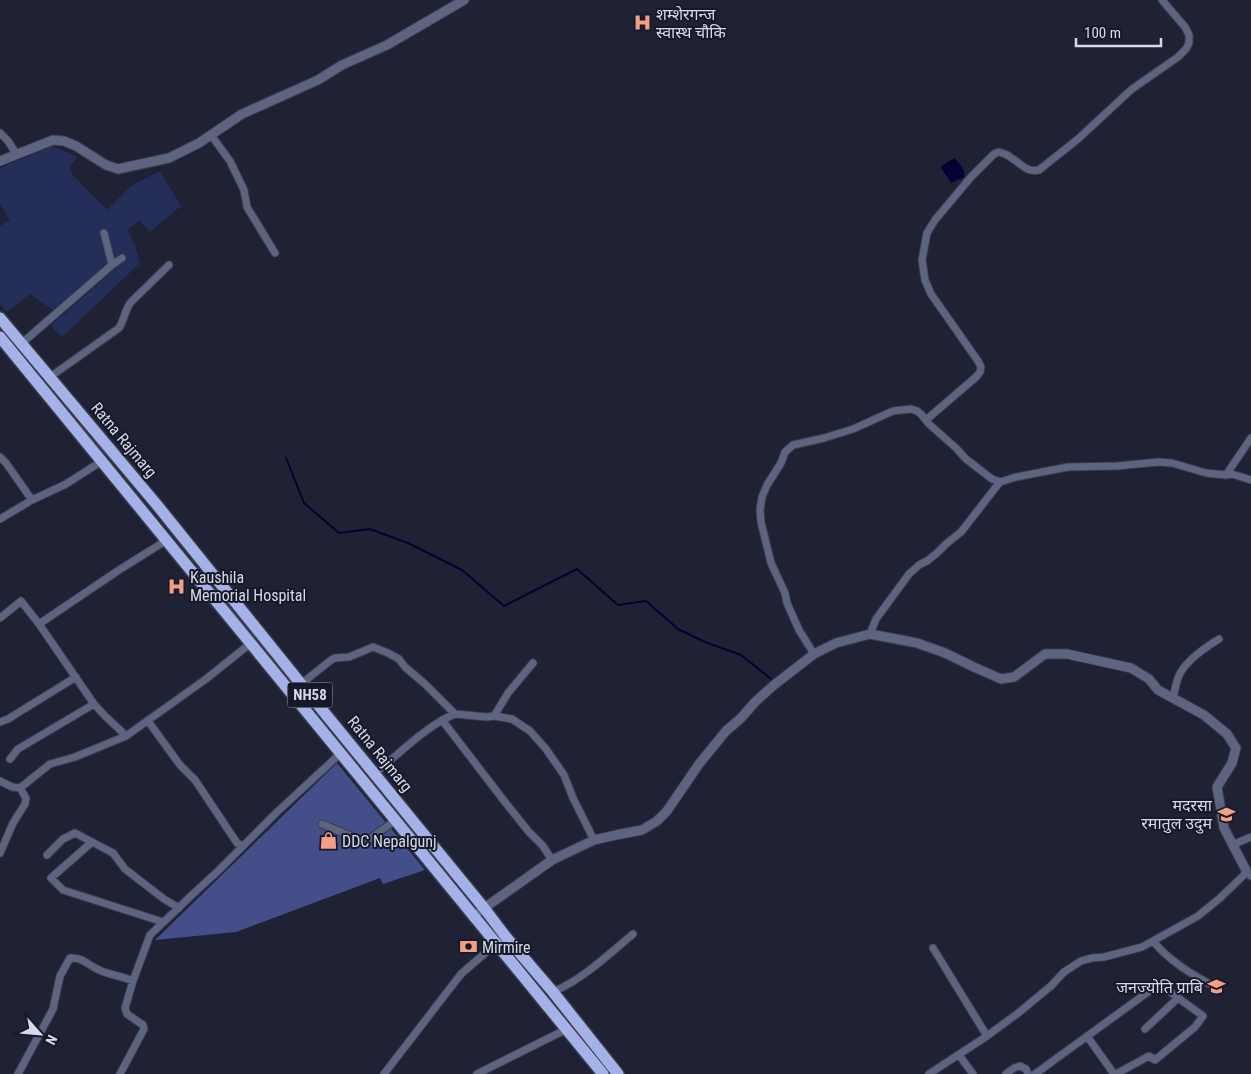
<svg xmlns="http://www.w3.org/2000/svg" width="1251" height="1074" font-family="'Roboto Condensed','Noto Sans Devanagari',sans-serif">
<rect width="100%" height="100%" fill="#1e2234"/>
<path fill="#252d59" d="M52,146L78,157L70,166L72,174L107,210L132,185L160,171L181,206L150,232L139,221L127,230L135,245L140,263L62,337L51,326L126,259L122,252L53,310L30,294L7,312L0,304V226L10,220L0,204V168Z"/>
<path fill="#444f8a" d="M337,763L425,870L383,884L380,878L236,932L155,940Z"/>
<path fill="#060135" d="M955,158C959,164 966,169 964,177L951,183L941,168L942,165Z"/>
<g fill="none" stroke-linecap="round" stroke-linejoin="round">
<path stroke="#060135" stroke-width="2" d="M286,458L304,503L339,533L370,529L408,543L462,570L504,606L577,569L618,605L646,601L678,629L705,642L741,655L771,679"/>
<defs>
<path id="minor" d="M0,133L8,141L17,155
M211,135L230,161L244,190L247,207L275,253
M104,233L112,265
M22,343L112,265L122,258
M50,377L119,328C125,319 124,311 131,302L169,265
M926,420L976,377L980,372L981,367L978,361L931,294L925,280L922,260L927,233L935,220L971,177L994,154L999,152C1002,153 1007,154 1010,157C1020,163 1027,173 1039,170L1078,139L1132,89L1178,57L1186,49L1189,43V35L1185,27L1162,0
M0,457L6,463L32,500
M1226,475L1232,474L1251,480
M0,519L32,500L66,484L102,461
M0,618L21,601L39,624L94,704L105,716L119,729L126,736L75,757L50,764L20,788L12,787L0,781
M39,624L119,570L167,540
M870,634L876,619L909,574L919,565L927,561L937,553L946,544L961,532L1000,482L1016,477L1068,467L1117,466L1158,462L1172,463L1206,473L1226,475L1251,438
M814,654L799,630L787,603L785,593L771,563L761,522L760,510L762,497L767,485L781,463L785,452L793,445L824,438L853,429L893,411L911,409L917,411L921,414L929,424L956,448L966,459L992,479L1000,482
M301,684L331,660L335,658L349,657L373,647L388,653L399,659L405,667L425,684L455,714L487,717L494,716L512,719L530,731L546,749L564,775L573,798L594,840
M1173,697C1175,690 1176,684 1178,678C1183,663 1206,647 1219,639
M494,716L508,693L533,663
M442,720L505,802L529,832L543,846L552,860
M148,721L180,765L195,780L237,843L243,846
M0,722L8,719L76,677
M126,736L206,679L251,643
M10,759L18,749L94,704
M374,774C398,755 427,725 455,714
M322,824L365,842L396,820
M92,842L51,878L63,890L163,922
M1232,845L1251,837
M0,853L13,823L25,804L26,798L20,788
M47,855L63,839L75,833L113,853L125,869L164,899L179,908
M1153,941C1169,961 1193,975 1215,987
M933,948L987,1036
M553,992C583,979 608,955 633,934
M1145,1029L1178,998
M1087,1036L1114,1074
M959,1055L973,1074
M18,1074L53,1009L60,976L70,958C82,957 88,965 99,970C110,975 122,976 133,981
M120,1074L144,1029L143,1025L127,1014L125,1008L133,981L150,935L194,893L217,872L276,813L341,753
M384,1074L461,974L499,941
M477,1074L567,1029
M929,1074L987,1036L1017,1014L1051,986L1064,972L1081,961L1092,958L1104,957L1142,947L1153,941L1198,916L1220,898L1247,872L1251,876
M1006,1074L1014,1068L1020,1066L1026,1069L1028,1074
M1035,1074L1159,984L1203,1016L1195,1027L1155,1060L1149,1056L1116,1074"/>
<path id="tertiary" d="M0,161L53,140L64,141L76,146L106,165L118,169L169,158L199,143L242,114L318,80L342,65L387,45L464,0
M480,911L552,860L594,840L616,835L642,830L657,821L667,811L699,764L726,731L741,718L756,701L774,685L814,654L836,643L870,634L917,643L945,653L976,668L1001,679L1014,677L1045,654H1067L1131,668L1149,679L1158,690L1204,715L1227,734L1236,748L1232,763L1217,787L1224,828L1247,872"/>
<path id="trunk" d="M0,318L157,505L301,684L484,908L506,937L553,992L618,1074
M0,337L603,1074"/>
</defs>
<use href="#minor" stroke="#383c4d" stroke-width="9"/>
<use href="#tertiary" stroke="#383c4d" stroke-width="11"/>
<use href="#trunk" stroke="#383c4d" stroke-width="14"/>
<use href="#minor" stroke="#5d647f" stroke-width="7"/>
<use href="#tertiary" stroke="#5d647f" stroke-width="9"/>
<use href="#trunk" stroke="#a4b2e8" stroke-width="11"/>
</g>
<defs>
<symbol id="hospital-bare" viewBox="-9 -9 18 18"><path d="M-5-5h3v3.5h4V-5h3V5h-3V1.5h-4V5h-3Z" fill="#f39f85" stroke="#15192a" stroke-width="2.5" paint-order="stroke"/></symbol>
<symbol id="school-bare" viewBox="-9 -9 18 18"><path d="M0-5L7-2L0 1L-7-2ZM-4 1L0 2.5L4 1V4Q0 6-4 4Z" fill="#f39f85" stroke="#15192a" stroke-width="2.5" paint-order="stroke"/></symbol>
<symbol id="shop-bare" viewBox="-9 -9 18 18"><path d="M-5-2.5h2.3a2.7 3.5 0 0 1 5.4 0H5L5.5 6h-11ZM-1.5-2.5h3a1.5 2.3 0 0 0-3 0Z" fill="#f39f85" stroke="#15192a" stroke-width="2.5" paint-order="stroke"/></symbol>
<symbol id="bank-bare" viewBox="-9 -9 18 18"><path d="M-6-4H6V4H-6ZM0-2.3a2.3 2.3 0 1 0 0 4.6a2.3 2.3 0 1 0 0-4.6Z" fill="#f39f85" stroke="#15192a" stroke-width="2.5" paint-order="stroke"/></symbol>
</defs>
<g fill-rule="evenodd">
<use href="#hospital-bare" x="630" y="10" width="25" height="25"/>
<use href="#hospital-bare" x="164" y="574" width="25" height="25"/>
<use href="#school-bare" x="1214" y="802" width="25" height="25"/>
<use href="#shop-bare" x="316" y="828" width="25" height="25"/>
<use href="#bank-bare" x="456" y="934" width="25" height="25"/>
<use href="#school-bare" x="1204" y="974" width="25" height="25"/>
</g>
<g text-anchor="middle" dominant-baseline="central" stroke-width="4" stroke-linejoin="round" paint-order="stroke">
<rect fill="#15192a" stroke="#9da1ae" stroke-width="1" x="287.5" y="682.5" width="45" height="25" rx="4"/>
<g font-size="15" font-weight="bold" fill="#d7dbe7">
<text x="310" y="695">NH58</text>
</g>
<g font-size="16" fill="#d7dbe7" stroke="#15192a" text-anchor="start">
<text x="656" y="14">शम्शेरगन्ज<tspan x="656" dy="18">स्वास्थ चौकि</tspan></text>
<text x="190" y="577">Kaushila<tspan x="190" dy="18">Memorial Hospital</tspan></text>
<text x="1212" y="805" text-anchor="end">मदरसा<tspan x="1212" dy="18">रमातुल उदुम</tspan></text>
<text x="342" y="841">DDC Nepalgunj</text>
<text x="482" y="947">Mirmire</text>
<text x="1203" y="987" text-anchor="end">जनज्योति प्राबि</text>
</g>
<g font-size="16" fill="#d7dbe7" stroke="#15192a">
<text transform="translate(124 440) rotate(50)">Ratna Rajmarg</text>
<text transform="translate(380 754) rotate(51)">Ratna Rajmarg</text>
</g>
</g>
<g transform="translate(40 1034) rotate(117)" stroke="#15192a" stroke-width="4" paint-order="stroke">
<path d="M0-4L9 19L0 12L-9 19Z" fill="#d7dbe7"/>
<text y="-8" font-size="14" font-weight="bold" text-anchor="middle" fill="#d7dbe7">N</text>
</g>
<path d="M1076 38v8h85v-8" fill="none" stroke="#d7dbe7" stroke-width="2.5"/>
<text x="1084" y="38" font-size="15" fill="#d7dbe7" stroke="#15192a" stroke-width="4" paint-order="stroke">100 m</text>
</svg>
